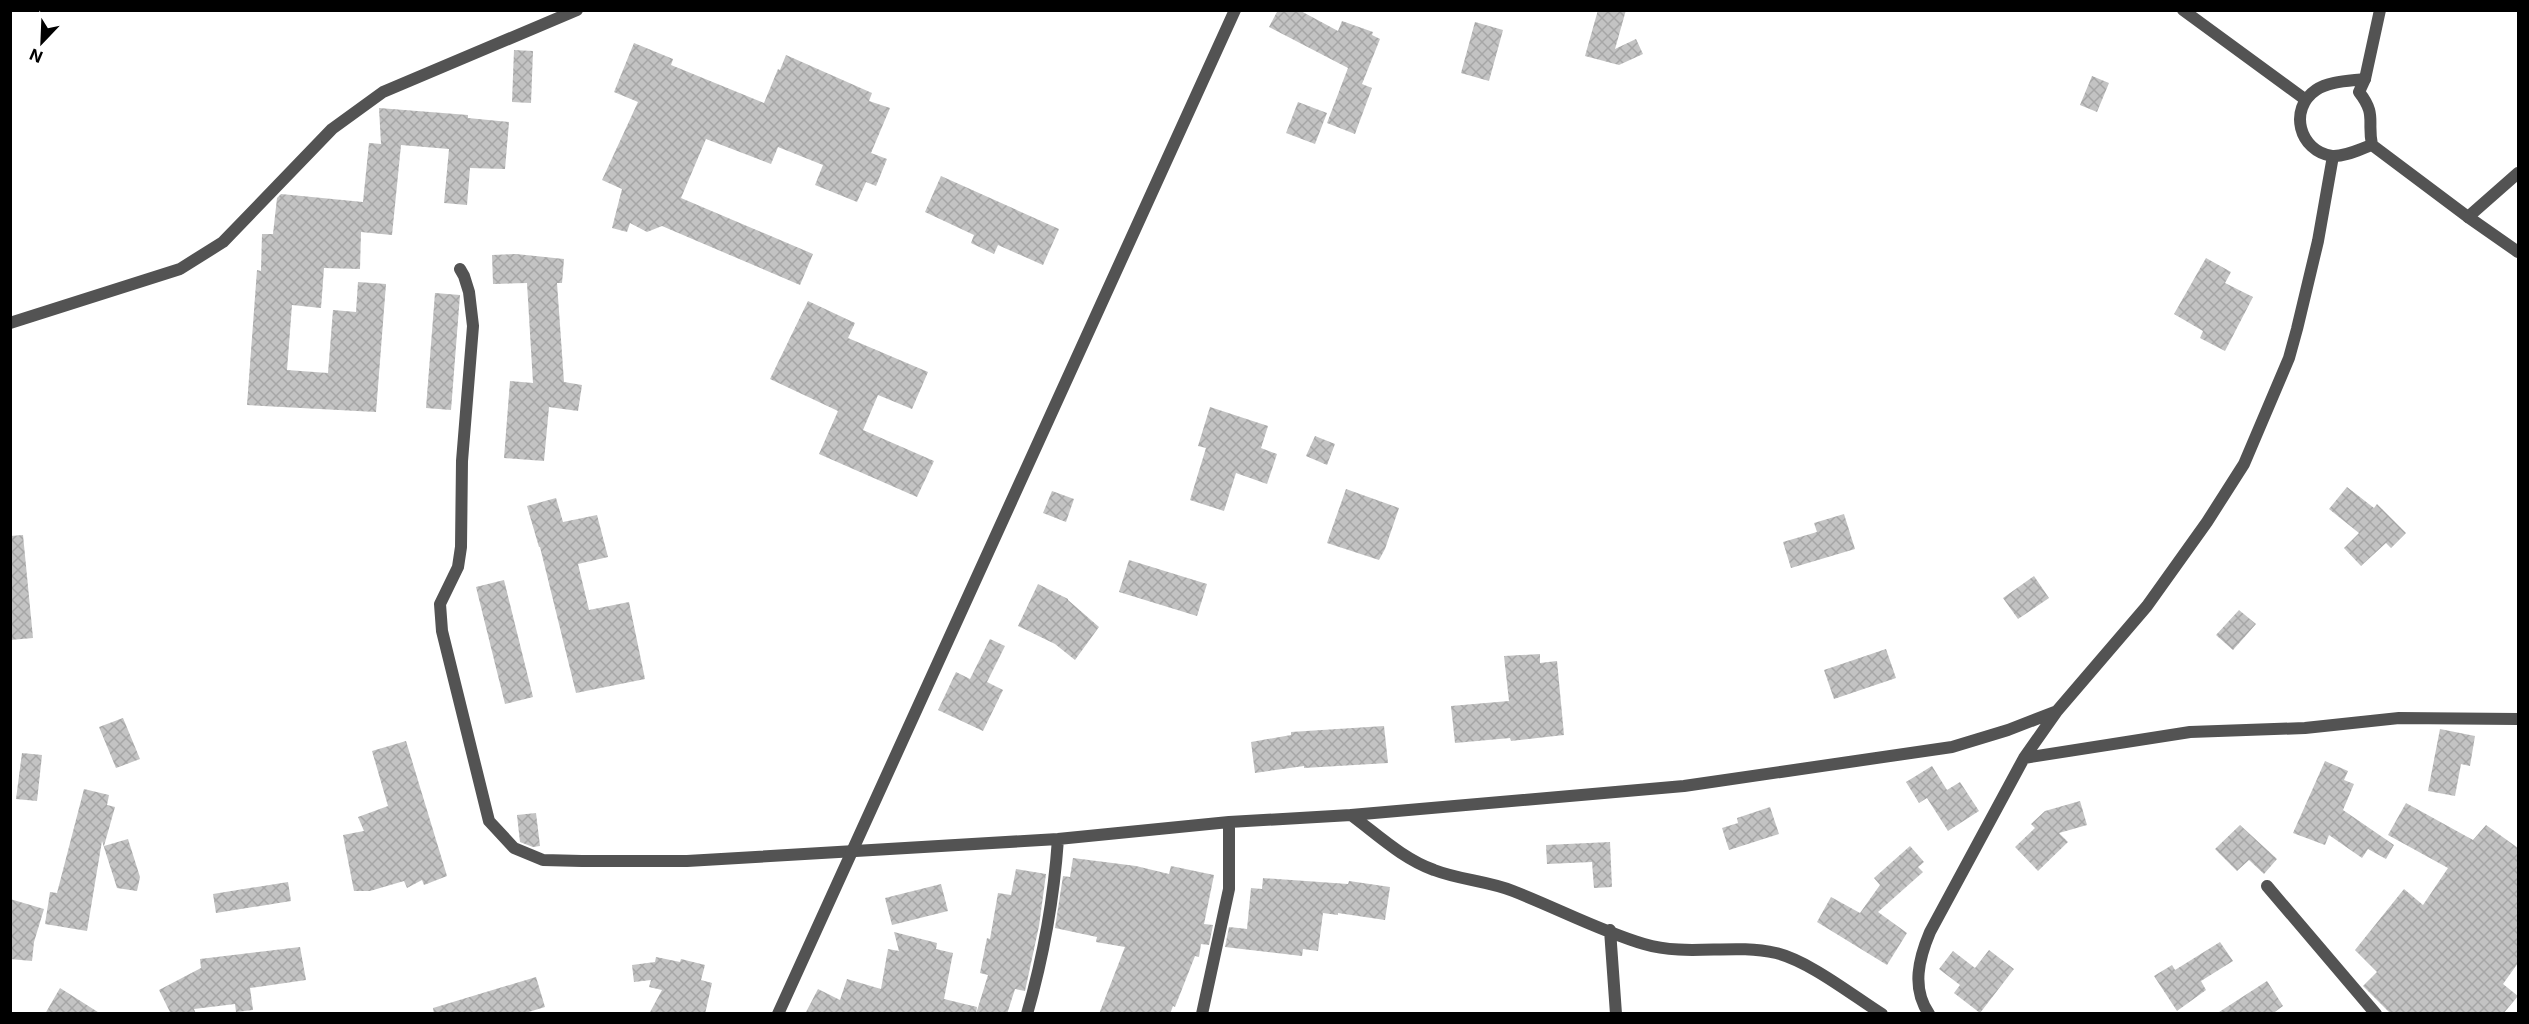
<svg xmlns="http://www.w3.org/2000/svg" width="2529" height="1024" font-family="Inter,sans-serif">
<defs>
<pattern id="building-cross-hatch" width="8" height="8" patternUnits="userSpaceOnUse" patternTransform="scale(1.5)"><rect width="8" height="8" fill="#c3c3c3"/><path d="M0 0l8 8M0 8l8-8" fill="none" stroke="#a6a6a6"/></pattern>
</defs>
<rect width="100%" height="100%" fill="#fff"/>
<path fill="url(#building-cross-hatch)" d="M1278,10H1299L1338,31L1342,21L1373,32L1372,35L1380,39L1362,84L1372,88L1355,134L1327,123L1348,68L1269,27Z
M1598,10H1626L1615,49L1636,39L1643,54L1619,65L1585,56Z
M1475,22L1503,30L1489,81L1461,73Z
M634,43L673,59L671,65L764,103L778,69L780,70L786,55L872,93L869,101L890,108L871,153L887,159L876,186L866,182L857,202L815,185L823,165L778,147L771,164L706,139L681,198L813,254L800,285L662,226L647,232L630,223L627,232L612,228L622,189L602,180L638,102L614,92Z
M514,50L533,51L531,103L512,102Z
M2092,76L2109,83L2097,112L2080,105Z
M1298,102L1327,113L1315,144L1286,133Z
M379,108L468,115V118L509,122L505,169L470,168L467,205L444,203L449,149L401,145L392,235L361,232L360,269L324,268L321,308L292,305L287,370L328,373L333,310L356,312L358,282L386,284L376,412L247,405L257,270L261,271L262,234H273L277,198L281,194L363,202L369,143L381,144Z
M941,176L1059,229L1043,265L998,245L994,254L971,243L974,235L925,212Z
M516,254L564,259L562,283H557L564,382L582,385L578,411L549,407L544,461L504,458L510,381L533,383L527,283L493,284L492,255Z
M2206,258L2231,272L2225,283L2253,297L2225,351L2200,338L2203,331L2174,314Z
M435,293L460,295L451,410L426,408Z
M808,301L855,323L848,338L928,372L912,409L878,395L863,430L934,461L917,497L819,454L838,411L770,379Z
M1210,407L1268,426L1261,448L1277,454L1267,484L1236,473L1224,511L1190,500L1206,448L1198,446Z
M1315,436L1335,444L1327,465L1306,456Z
M2347,487L2374,508L2377,504L2406,533L2391,548L2386,543L2361,566L2344,548L2359,533L2329,509Z
M1346,489L1399,508L1385,549L1379,560L1327,543Z
M1052,491L1074,499L1066,522L1043,513Z
M556,498L563,522L597,515L608,557L578,564L589,610L629,602L645,679L576,693L540,547H539L527,506Z
M1844,514L1855,549L1791,568L1783,542L1817,532L1814,523Z
M23,535L33,638L10,640V536Z
M1129,560L1207,584L1197,616L1119,592Z
M2034,576L2049,598L2018,619L2003,598Z
M504,580L533,697L505,704L476,587Z
M1038,584L1068,599V600L1099,627L1075,660L1055,644L1018,626Z
M2239,610L2256,624L2233,650L2216,635Z
M990,639L1005,646L987,682L1003,690L983,731L938,710L956,672L970,679Z
M1886,649L1896,678L1834,699L1824,670Z
M1540,654V663L1557,661L1564,735L1511,741L1510,738L1455,743L1451,706L1509,701L1504,656Z
M123,718L140,759L116,768L99,727Z
M1384,726L1388,763L1304,768V766L1255,773L1251,742L1291,735V732Z
M2440,729L2475,736L2470,766L2461,764L2455,796L2428,791Z
M406,741L447,876L424,885L422,880L407,888L404,881L370,891H354L343,835L364,831L358,817L388,806L372,751Z
M22,753L42,755L37,801L16,799Z
M2325,761L2348,771L2344,780L2354,784L2343,810L2394,845L2386,859L2368,849L2362,858L2329,835L2325,845L2293,833Z
M1932,766L1947,790L1960,782L1979,811L1948,831L1927,798L1919,803L1906,782Z
M84,789L109,795L107,805L115,807L104,846L128,839L140,877L137,891L117,888L102,841L87,931L45,924L50,892L57,893Z
M2080,801L2087,825L2059,833L2068,842L2038,871L2015,847L2035,828L2031,824L2045,811Z
M2406,803L2473,840L2486,825L2518,848V963L2503,984L2518,996L2503,1014H2391L2363,986L2377,972L2355,950L2404,889L2423,905L2448,868L2388,835Z
M1770,807L1779,834L1729,850L1722,828L1738,823L1737,818Z
M536,813L540,846L533,847L520,842L517,815Z
M2240,825L2277,859L2264,874L2249,860L2237,871L2215,849Z
M1610,842L1612,887L1594,888L1592,862L1547,864L1546,845Z
M1910,846L1924,862L1918,867L1923,872L1878,912L1907,933L1887,965L1817,922L1831,897L1860,913L1880,885L1874,878Z
M1073,858L1136,866L1169,874L1171,866L1214,875L1204,924L1213,925L1209,945L1201,944L1199,957L1195,956L1175,1007L1173,1006L1170,1014H1099L1125,947L1096,942L1097,937L1055,928L1063,876L1070,877Z
M1016,869L1046,874L1039,926L1025,991L1015,989L1007,1014H976L988,975L980,973L987,938L990,939L998,893L1011,895Z
M1263,878L1348,884L1349,881L1390,887L1385,920L1338,913V915L1323,913L1318,951L1303,949L1302,956L1225,947L1229,927L1247,929L1251,888L1262,889Z
M288,882L291,901L216,913L213,894Z
M941,884L948,911L892,925L885,898Z
M10,899L44,909L34,942L32,961L10,959Z
M894,932L937,943L936,949L953,953L944,999L977,1007L976,1014H805L818,989L840,1000L847,979L881,989L888,949L899,951Z
M2220,942L2233,961L2201,981L2206,990L2177,1011L2154,976L2172,965L2175,970Z
M300,947L306,980L250,988L253,1010L236,1012L235,1004L194,1009L196,1014H171L159,990L201,968L200,959Z
M1989,950L2014,969L1980,1013L1954,993L1960,985L1939,969L1953,951L1975,968Z
M656,957L680,962L681,959L705,965L701,980L712,983L705,1014H649L662,990L649,987L651,980L634,982L632,965L655,962Z
M536,977L545,1007L522,1014H434L433,1008Z
M2267,981L2283,1006L2272,1014H2216Z
M60,988L101,1014H45Z"/>
<g fill="none" stroke-linecap="round" stroke-linejoin="round">
<path stroke="#535353" stroke-width="12" d="M2365,79L2380,10
M2468,217L2518,173
M460,269L464,276L469,292L473,326L462,461L461,547L458,567L440,604L442,631L489,821L514,848L543,860L582,861H687L1058,839L1229,822L1351,815L1684,786L1952,747L2008,730L2057,711L2147,606L2207,522L2244,464L2289,358L2297,329L2318,241L2333,156
M10,323L180,269L223,242L332,129L383,92L577,10
M2024,758L2190,732L2305,728L2399,718L2518,719
M1351,815C1378,835 1403,859 1434,870C1460,880 1488,881 1513,891C1557,908 1600,931 1644,944C1687,957 1733,943 1776,953C1809,961 1852,995 1882,1014
M2267,886L2376,1014
M1610,930L1616,1014
M1027,1014C1043,958 1054,897 1058,839
M1202,1014L1229,889V822
M1929,1014C1911,988 1919,958 1930,932L2024,758L2057,711"/>
<path stroke="#535353" stroke-width="12" d="M2183,10L2306,100
M2365,79L2359,92C2377,115 2367,121 2372,145C2360,149 2345,157 2332,156C2299,151 2288,109 2316,90C2329,81 2350,81 2365,79Z
M2372,145L2468,217L2518,252
M778,1014L1235,10"/>
</g>
<rect width="2529" height="1024" fill="none" stroke="#000000" stroke-width="24"/>
<g transform="translate(42 42) rotate(203)" stroke="#ffffff" stroke-width="4.5" paint-order="stroke">
<path d="M0-4.5L10 22L0 15L-10 22Z" fill="#000000"/>
<text y="-9" font-size="16" font-weight="bold" text-anchor="middle" fill="#000000">N</text>
</g>
</svg>
